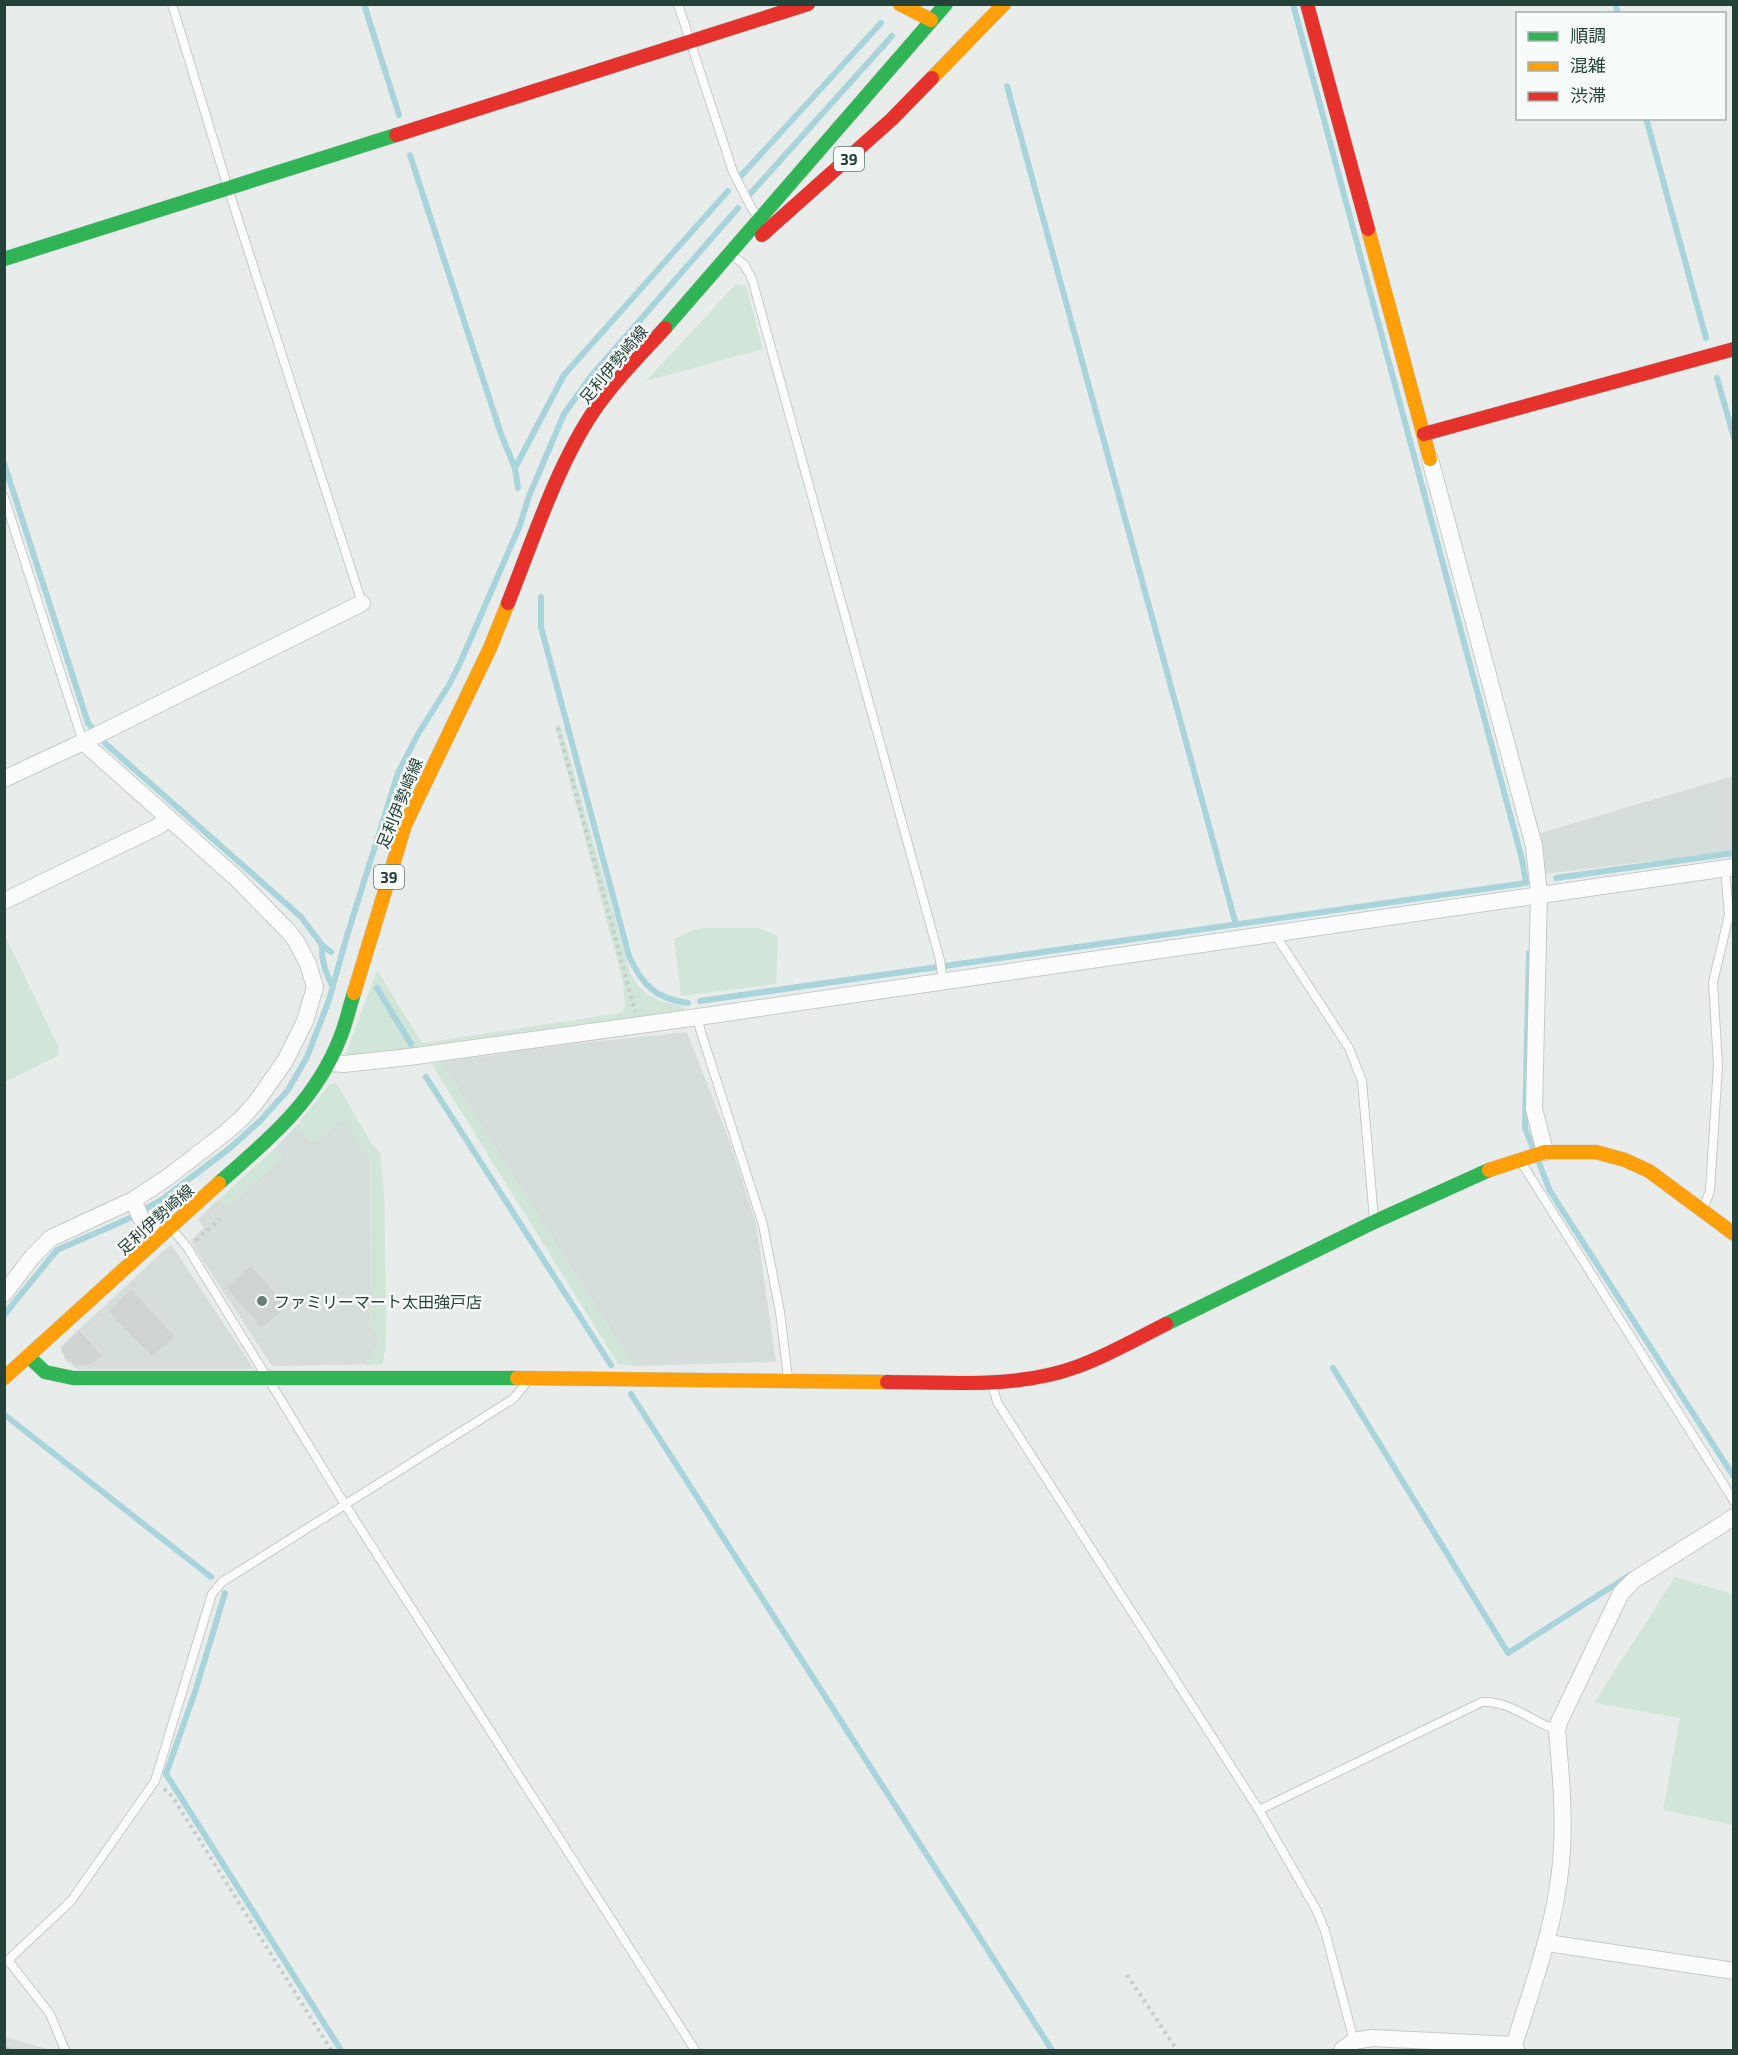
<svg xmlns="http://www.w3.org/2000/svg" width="1738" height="2055" font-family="'Exo 2','Noto Sans JP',sans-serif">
<rect width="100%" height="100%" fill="#e8edeb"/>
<path fill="#d6dedb" d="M1733,776V851L1545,874L1537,834Z
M687,1032L731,1145L756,1224L776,1362L634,1366L441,1062L573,1044Z
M336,1083L373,1146L380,1152L384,1196L386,1338L383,1364L272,1366L193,1246L191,1240L204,1228L198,1219L220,1198L227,1207L281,1158L274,1149L295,1127L304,1134Z
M171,1244L254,1369H77L65,1360L60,1347Z
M4,2037H5L51,2050H5Z"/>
<path fill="#d1e6d8" d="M736,284L746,286L763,349L646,381Z
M560,724L631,975C645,997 657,1002 683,1006L684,1010L344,1059L377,970L422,1043L620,1013L625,1008L623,982L555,726Z
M705,928H758L778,936L776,984L681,996L674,939L693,930Z
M4,933L59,1048L58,1056L5,1082Z
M441,1062L634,1366L618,1364L431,1063Z
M336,1083L373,1146L380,1152L384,1196L386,1338L383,1364L366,1365L367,1360L381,1341L370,1325L369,1160L342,1119L314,1144L295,1127L330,1084Z
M274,1149L282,1158L227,1207L220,1198Z
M1675,1577L1733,1594V1825L1663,1810L1680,1718L1594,1703Z"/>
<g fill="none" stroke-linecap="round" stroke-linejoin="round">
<path stroke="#a9d4db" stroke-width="6" d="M364,4L399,115
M1615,4L1618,14
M1007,86L1236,925
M1646,118L1706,338
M410,155L501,434L515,468L518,488
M739,178L881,23
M750,194L892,36
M1717,378L1734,438
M4,463L88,723L107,745L301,917L322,945L331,952
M515,468L564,375L728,191
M541,597V627L629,956C642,985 656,999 688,1003
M1556,878L1734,853
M322,945C321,960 325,973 333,987
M1529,953L1525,1128L1534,1151
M377,988L411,1044
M700,1001L1526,883L1522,859L1293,4
M426,1077L611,1365
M1538,1160L1550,1191L1734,1477
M4,1315L57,1250L128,1219L164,1198L230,1148L260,1121L288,1090L307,1057L329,1000L346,939L398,773L418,734L449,685L461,661L520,525L529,496L564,414L592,375L738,208
M1333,1368L1508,1653L1630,1575
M631,1394L1052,2050
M6,1416L211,1577
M225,1593L195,1692L166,1774L341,2050"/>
</g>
<path fill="#cfd4d2" stroke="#d1d6d4" stroke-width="1.5" d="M251,1267L286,1306L262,1327L227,1288Z
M131,1290L174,1337L152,1356L109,1311Z
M79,1331L100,1355L92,1364H75L66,1358L62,1348Z"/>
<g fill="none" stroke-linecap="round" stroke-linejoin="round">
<defs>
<path id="lane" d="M172,4L228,188L362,603
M678,4L733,172L752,209L757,215
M737,259L744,264L752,279L940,960L943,981
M4,497L83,742
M1274,933L1349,1048L1362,1081L1374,1219
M698,1017L700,1029L763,1225L780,1312L788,1378
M1521,1162L1734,1501
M1703,1209L1710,1191L1718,1065L1713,982L1729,915L1725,868
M172,1229L187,1247L346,1506L695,2050
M992,1384L997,1402L1259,1810L1317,1911L1325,1931L1354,2041
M1259,1810L1482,1702C1509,1700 1532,1722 1557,1730
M65,2050L50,2014L8,1960L71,1901L155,1781L212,1594L222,1582L513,1399L528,1381"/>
<path id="street" d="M1430,459L1534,846L1539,894L1534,1109L1545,1152
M4,779L83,742L362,603
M4,901L157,827L169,818
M330,1063L344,1064L409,1057L698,1017L1734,867
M133,1200L141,1218L158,1237
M4,1294L32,1257L51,1238L133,1200L147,1191L168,1177L225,1133L243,1117L257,1101L285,1061L305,1021L315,987L308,964L296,941L288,931L236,878L83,742
M1547,1943L1734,1971
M1342,2050L1354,2041L1372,2038L1514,2045
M1516,2050L1514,2045C1533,1985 1555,1926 1561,1863C1565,1819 1561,1775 1557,1730L1559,1722L1621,1593L1634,1580L1734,1517"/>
<path id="fast" d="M4,259L396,135
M665,328L946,4
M219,1183C269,1139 315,1102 340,1038C346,1024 349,1008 354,993
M1166,1324L1374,1222L1489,1170
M29,1357L45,1372L73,1378H517"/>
<path id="slow" d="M900,4L931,20
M932,78L1004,4
M1368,229L1430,459
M354,993L405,825L490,648L508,603
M1489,1170L1545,1152H1596L1625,1160L1649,1171L1734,1234
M4,1378L219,1183
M517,1378L887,1382"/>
<path id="jam" d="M1307,4L1368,229
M396,135L808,4
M762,235L892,119L932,78
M1424,434L1734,349
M508,603C534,538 561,452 604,397C622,373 644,351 665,328
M887,1382C952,1382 1018,1389 1079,1366C1109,1355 1138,1338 1166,1324"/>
</defs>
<use href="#lane" stroke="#c5cac8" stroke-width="10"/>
<use href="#street" stroke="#c5cac8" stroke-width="18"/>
<use href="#fast" stroke="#c3cbc8" stroke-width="15"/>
<use href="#slow" stroke="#c3cbc8" stroke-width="15"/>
<use href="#jam" stroke="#c3cbc8" stroke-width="15"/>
<path stroke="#c3ccca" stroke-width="4" stroke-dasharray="3 4.5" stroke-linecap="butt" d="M558,728L635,1011
M196,1240L220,1219
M164,1789L172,1796L331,2050
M1127,1975L1177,2050"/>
<use href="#lane" stroke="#fcfcfc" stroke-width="8"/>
<use href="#street" stroke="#fcfcfc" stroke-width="16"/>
<use href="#fast" stroke="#30b455" stroke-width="14"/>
<use href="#slow" stroke="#ff9f0a" stroke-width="14"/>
<use href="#jam" stroke="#e5322d" stroke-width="14"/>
<path stroke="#c9cdcc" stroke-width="4.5" stroke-dasharray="12 6" stroke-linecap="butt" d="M4,2049L10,2050"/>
</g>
<circle fill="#697e78" stroke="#f7fbf9" stroke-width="2" cx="262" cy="1301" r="6"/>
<g text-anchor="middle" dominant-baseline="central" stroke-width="5" stroke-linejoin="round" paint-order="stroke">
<g fill="#f7fbf9" stroke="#637a73" stroke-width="1.5">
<rect x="834" y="147" width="30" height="24" rx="4.5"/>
<rect x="374" y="865" width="30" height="24" rx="4.5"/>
</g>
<g font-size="15" font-weight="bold" fill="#24423a">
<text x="849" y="159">39</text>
<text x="389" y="877">39</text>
</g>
<g font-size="16" fill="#24423a" stroke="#f7fbf9">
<text transform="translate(613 364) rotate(-50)">足利伊勢崎線</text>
<text transform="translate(399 803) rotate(-68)">足利伊勢崎線</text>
<text transform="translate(155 1219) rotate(-42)">足利伊勢崎線</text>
</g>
<g font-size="16" fill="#24423a" stroke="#f7fbf9" text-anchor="start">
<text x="274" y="1301">ファミリーマート太田強戸店</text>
</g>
</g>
<rect width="1738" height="2055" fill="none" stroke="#24423a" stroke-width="12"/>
<rect x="1516" y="12" width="210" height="108" fill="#f7fbf9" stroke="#a3b1ad" stroke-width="1.5"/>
<rect x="1528" y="32" width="30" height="9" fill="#30b455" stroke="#a3b1ad" stroke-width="1.5"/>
<text x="1570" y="42" font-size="18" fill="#24423a">順調</text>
<rect x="1528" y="62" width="30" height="9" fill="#ff9f0a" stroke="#a3b1ad" stroke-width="1.5"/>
<text x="1570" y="72" font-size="18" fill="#24423a">混雑</text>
<rect x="1528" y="92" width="30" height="9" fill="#e5322d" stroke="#a3b1ad" stroke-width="1.5"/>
<text x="1570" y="102" font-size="18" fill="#24423a">渋滞</text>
</svg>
